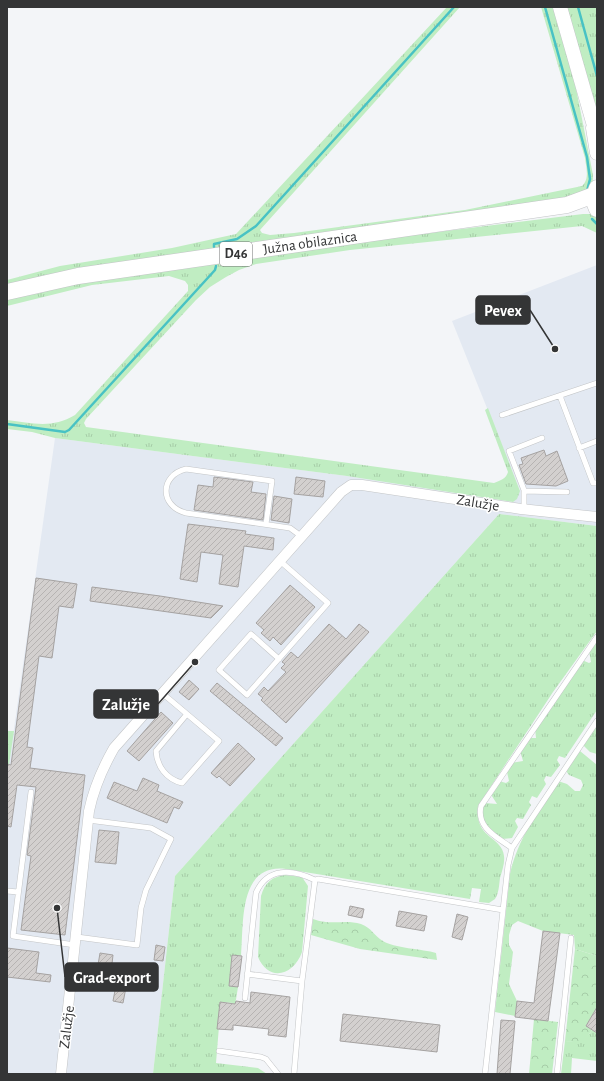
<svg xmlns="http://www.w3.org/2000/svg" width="604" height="1081" font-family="'Alegreya Sans',sans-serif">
<defs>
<pattern id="grass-tufts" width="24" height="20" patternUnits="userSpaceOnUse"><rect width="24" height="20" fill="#c0edc2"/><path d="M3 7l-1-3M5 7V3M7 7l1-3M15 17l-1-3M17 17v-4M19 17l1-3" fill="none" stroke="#a6cca7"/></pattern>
<pattern id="forest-crowns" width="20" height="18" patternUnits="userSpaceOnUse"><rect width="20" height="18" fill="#c0edc2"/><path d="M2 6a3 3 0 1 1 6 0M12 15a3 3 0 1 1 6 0" fill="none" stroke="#a6cca7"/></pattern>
<pattern id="building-hatch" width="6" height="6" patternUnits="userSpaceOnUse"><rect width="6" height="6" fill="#d3d0cf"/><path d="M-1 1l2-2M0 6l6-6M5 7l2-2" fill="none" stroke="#b6b3b2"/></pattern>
</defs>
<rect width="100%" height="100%" fill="#f3f5f8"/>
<path fill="#e3e9f2" d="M597,265V526L499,514L175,876L153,1074H7V764H9L55,438L347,476L513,502L520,490L452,321Z"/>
<path fill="url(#grass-tufts)" d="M447,7H460L260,230L262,233L270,235L294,233L465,210L582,186C590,179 586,167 585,158L541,7H555L573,73L593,175C593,179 593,186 589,190C578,198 548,201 534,203L7,289V280L60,266L172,248L236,234Z
M564,7H597V122Z
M583,214H597V233L582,226L350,250L256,264L239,270L226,277L210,287L196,300L86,419L84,423L86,427L494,483C501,480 506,479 508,472L485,410L488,408L520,491L517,499L513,502L347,476L55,438L32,432L7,429V420C32,423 52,429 75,415L188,291V285L185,281L169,276L92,285L7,306V298L69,283L405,236Z
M499,514L597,526V631L553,692L478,806C474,839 502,836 504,856C505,863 502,871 500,878C499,885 499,893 495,899L489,903L479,902L481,889L472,888L470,899L286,869C238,863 244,923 241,956L232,955L229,985L238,987L235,1006L233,1003L221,1002L216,1063L258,1068L267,1074H153L175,876Z
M597,641V710L565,758L559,756L557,760L560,765L551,777L546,776L544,780L546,784L537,798L532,796L529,802L531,805L523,819L517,818L515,821L518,827L512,838L502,839L485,826L481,810L485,803L497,804L490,793L499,781L506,783L509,781L507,772L511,763L523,761L520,750L528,738H536L535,728L582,660L589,663L591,662L589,651Z
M597,725V754L590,752L583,745Z
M7,731H14L9,765L7,764Z
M580,751L597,765V956L575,949L574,935L543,931L518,921L512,925L509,935V945L513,952L509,984L517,1001L515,1016L495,1012L510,874C518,838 538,812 558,781L567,784L575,791H580L583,785L581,780L569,775L566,771Z
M285,875L302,877L308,886L302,952C294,975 269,983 258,957L261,896C265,882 272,877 285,875Z
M592,1030L597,1033V1061L572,1058L571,1074H561L565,1041C579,1042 584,1042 592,1030Z"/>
<path fill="url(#forest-crowns)" d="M313,919C332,926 344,919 361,924C372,928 374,936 383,941C393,948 423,949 436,953L437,960L360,949L311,935Z
M575,949L597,956V1010L596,1009L586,1026L592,1030C583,1044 580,1043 565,1041Z
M534,1019L558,1022L552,1074H529Z"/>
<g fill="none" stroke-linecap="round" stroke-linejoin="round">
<path stroke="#48c2c4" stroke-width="2.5" d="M545,7L587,157L590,179L587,191
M578,7L597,76
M592,219L597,224
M214,247V244L237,239L256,226L454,7
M7,424L65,432L69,430L215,270L216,266"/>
</g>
<path fill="url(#building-hatch)" stroke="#a5a2a1" d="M544,450L546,456L557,451L568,481L556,486L526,484L519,465L523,464L521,458Z
M214,477L253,482L251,492L266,494L263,520L194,510L198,485L213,487Z
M296,477L325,481L323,497L294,494Z
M274,496L292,499L289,523L271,520Z
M188,524L246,531L245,534L274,538L273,550L244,546L238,587L219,584L223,555L201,552L197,582L180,579Z
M36,578L77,584L73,608L59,606L52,658L39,656L27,747L33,748L30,768L85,775L65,935L21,930L31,856L27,855L36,787L17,785L11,827L7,826V764L11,765Z
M290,585L315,607L281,645L273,637L270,641L261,633L264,630L256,623Z
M92,587L160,596L223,606L211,618L90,601Z
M329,624L346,639L359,624L369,632L286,723L261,700L263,698L258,694L264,687L268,691L286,672L281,668L285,664L282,662L291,652L298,658Z
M189,680L199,689L189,700L179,692Z
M217,683L283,738L276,746L210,691Z
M161,712L173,723L139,761L127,751Z
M238,743L255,759L230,786L219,776L217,778L211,773Z
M143,778L159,785L157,791L183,802L179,809L174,807L167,823L107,798L114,782L137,791Z
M99,830L119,832L116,864L95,862Z
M350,906L364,909L362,918L348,915Z
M399,911L427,916L424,931L396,926Z
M457,914L468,917L462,940L452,937Z
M543,931L560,933L548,1021L515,1017L517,1001L534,1003Z
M156,945L165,947L163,961L154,960Z
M7,948L39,952L36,973L51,975L50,982L7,977Z
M100,953L113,955L111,973L97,971Z
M232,955L242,956L238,987L229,986Z
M117,980L127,982L123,1003L113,1001Z
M251,992L290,997L286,1037L268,1035L269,1029L233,1025V1030L217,1029L220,1002L235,1004L236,1001L250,1003Z
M597,1007V1033L586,1026Z
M343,1014L440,1025L437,1052L340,1041Z
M501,1020L515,1021L510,1074H497Z"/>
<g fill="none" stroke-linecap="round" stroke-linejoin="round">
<defs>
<path id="lane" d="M560,396L593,483H597
M502,415L597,383
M579,448L597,441
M524,491L567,492
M524,510V490L509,451L542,438
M266,524L272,481L186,469C160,475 159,506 186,513L290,528L301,536
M279,659L251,634L219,670L247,695L328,603L280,561
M162,693L219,741L182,783C166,779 157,766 156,751L187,714
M31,792L13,936L75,945
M512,848C497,837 476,828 481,806L597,637
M7,891L18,892
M77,937L137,945L141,908L146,890L171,839L151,828L88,820
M247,974L302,981
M245,998L256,893C267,867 292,869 315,880
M219,1051L261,1057L266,1059L278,1074
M294,1074L302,981L315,880L318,879L503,910
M485,1074L508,865L512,848L597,721
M557,1074L571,938"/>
<path id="street" d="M61,1074L89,811C94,787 102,769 114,748L341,492L351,485H362L521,509L597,517"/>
<path id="secondary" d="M560,7L597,136
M593,128L597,153"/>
<path id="primary" d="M597,188L593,199L597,209
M7,292L78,276L567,205L594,195"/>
</defs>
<use href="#lane" stroke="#c3c5c7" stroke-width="6"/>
<use href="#street" stroke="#c3c5c7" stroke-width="11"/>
<use href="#secondary" stroke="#c3c5c7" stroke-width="15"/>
<use href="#primary" stroke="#c3c5c7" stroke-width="17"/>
<use href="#lane" stroke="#fff" stroke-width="5"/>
<use href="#street" stroke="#fff" stroke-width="10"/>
<use href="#secondary" stroke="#fff" stroke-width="14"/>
<use href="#primary" stroke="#fff" stroke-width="16"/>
</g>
<g text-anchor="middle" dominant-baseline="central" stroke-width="3" stroke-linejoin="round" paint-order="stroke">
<rect fill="#fff" stroke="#717272" stroke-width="1" x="220" y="242" width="32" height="24" rx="3"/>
<g font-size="14" font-weight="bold" fill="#343536">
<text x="236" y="254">D46</text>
</g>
<g font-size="15" fill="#343536" stroke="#fff">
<text transform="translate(310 243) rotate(-8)">Južna obilaznica</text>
<text transform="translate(478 503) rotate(9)">Zalužje</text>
<text transform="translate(67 1027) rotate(-83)">Zalužje</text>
</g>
</g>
<path fill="none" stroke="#343536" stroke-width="1.5" d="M555 349L530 310M195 662L158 704M57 908L65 977"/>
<g fill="#343536" stroke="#fff" stroke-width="1.5">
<circle cx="555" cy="349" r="4"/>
<circle cx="195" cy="662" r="4"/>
<circle cx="57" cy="908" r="4"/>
</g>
<g fill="#343536" stroke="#343536" stroke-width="1.5">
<rect x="476" y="296" width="54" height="28" rx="4"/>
<rect x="94" y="690" width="64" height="28" rx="4"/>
<rect x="65" y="963" width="93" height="28" rx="4"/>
</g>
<g font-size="16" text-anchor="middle" font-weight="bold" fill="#fff">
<text x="503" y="316">Pevex</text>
<text x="126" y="710">Zalužje</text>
<text x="112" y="983">Grad-export</text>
</g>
<rect width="604" height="1081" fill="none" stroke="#343536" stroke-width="16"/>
</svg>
